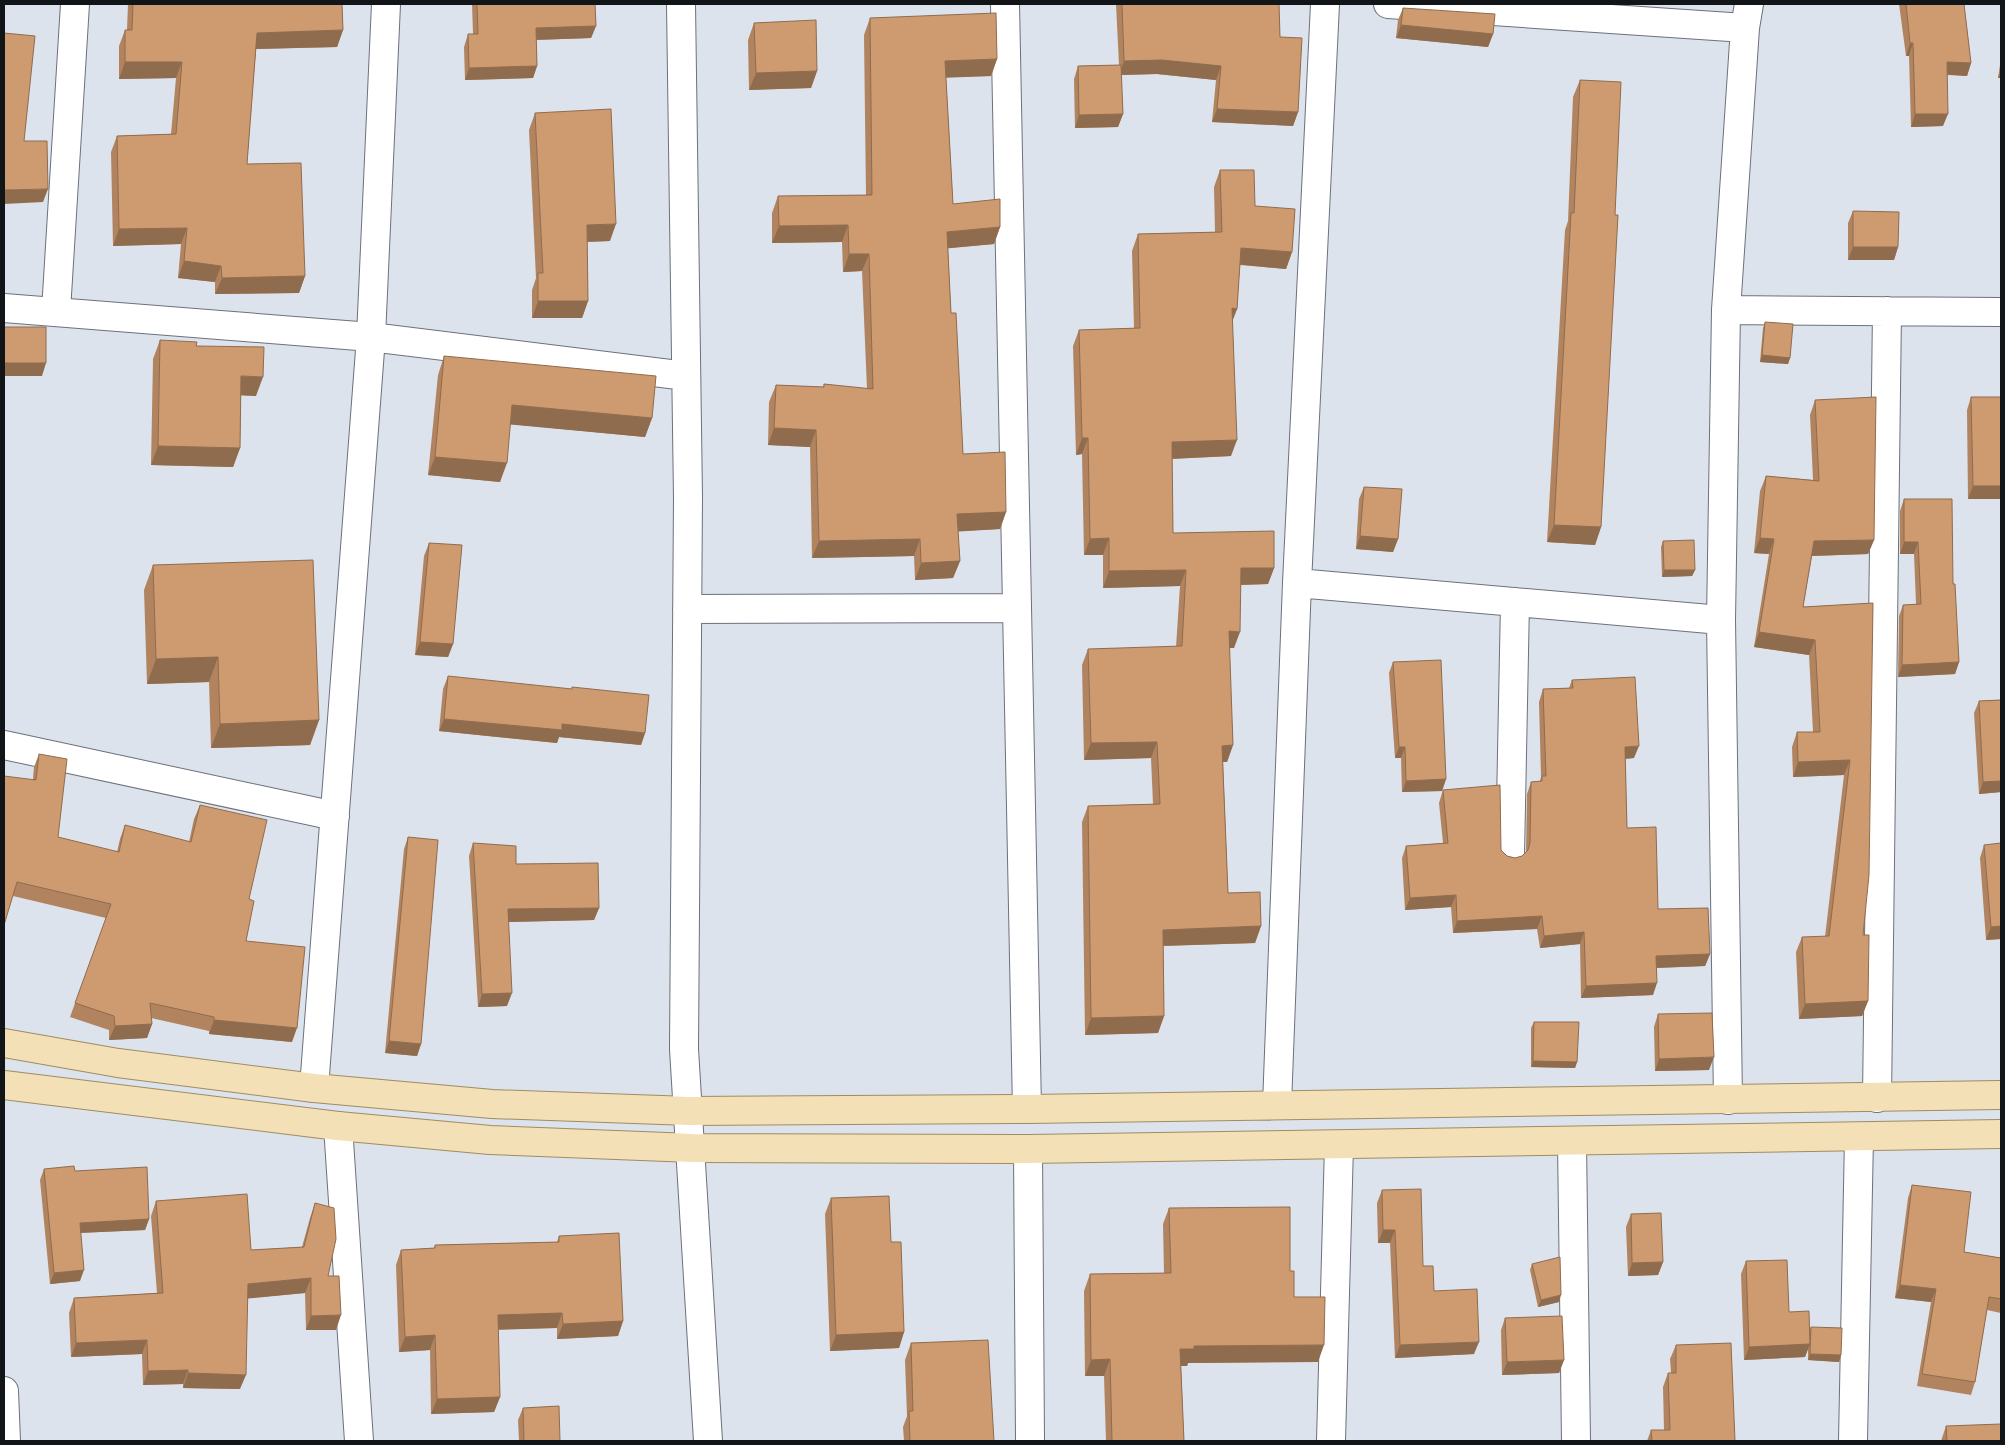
<svg xmlns="http://www.w3.org/2000/svg" width="2005" height="1445" font-family="Poppins,sans-serif">
<rect width="100%" height="100%" fill="#dce3ed"/>
<g fill="none" stroke-linecap="round" stroke-linejoin="round">
<defs>
<path id="minor" d="M681,4L688,498L684,1049L708,1441
M1005,4L1027,1109
M1388,4L1745,28
M4,308L371,337L686,376
M1726,310L2001,312
M56,311L75,4
M1297,583L1721,620
M687,609L1017,608
M4,745L335,816
M1510,855L1515,602
M314,1088L371,337L386,4
M1877,1098L1887,311
M1728,1100L1721,620L1726,310L1745,28L1749,4
M1277,1105L1297,583L1325,4
M338,1126L359,1441
M1572,1142L1576,1441
M1028,1149L1030,1441
M4,1391L6,1441
M1331,1441L1339,1145
M1853,1441L1859,1137"/>
<path id="major" d="M4,1043L118,1063L314,1088L492,1104L689,1111L1027,1109L2001,1095
M4,1085L338,1126L490,1140L692,1148L1028,1149L2001,1134"/>
</defs>
<use href="#minor" stroke="#6c717a" stroke-width="30"/>
<use href="#major" stroke="#9f8c60" stroke-width="30"/>
<use href="#minor" stroke="#fff" stroke-width="28"/>
<use href="#major" stroke="#f3e0b6" stroke-width="28"/>
</g>
<path fill="#b1845f" d="M128,4H342L343,30L337,47L256,49L247,164L305,276L299,293L215,294V282L178,278L181,244L113,246L111,152L117,136L171,134L176,78L119,79V46L125,30H127Z
M472,4H595L596,26L591,38L536,40L537,66L533,78L465,80L464,47L468,34H473Z
M1116,4H1279L1280,37L1298,112L1293,126L1212,122L1216,80L1157,74L1121,75L1123,114L1118,127L1075,128L1074,79L1078,66L1119,65Z
M1899,4H1964L1971,63L1967,76L1947,75L1943,126L1911,127L1909,56H1906Z
M1403,8L1493,34L1488,47L1396,38L1398,20Z
M870,18L997,59L991,76L946,77L953,204L1000,227L994,244L948,248L951,313L963,454L1006,512L1000,529L958,531L960,561L953,578L915,580L914,556L812,558L810,447L768,445L769,402L776,385L823,387L824,384L867,389L862,271L843,272L842,242L772,243V213L778,196L866,195L864,35Z
M754,23L817,71L811,88L749,90L748,40Z
M2001,58V78H1998Z
M1580,80L1601,527L1595,545L1547,542L1565,230L1568,221L1573,97Z
M535,113L610,241L587,242L588,301L582,318H532V290L536,278L529,130Z
M1220,170L1255,206L1292,252L1286,269L1240,265L1237,309L1232,321L1231,456L1172,459L1173,533L1274,568L1268,584L1241,585L1234,648H1229L1233,745L1227,762H1223L1228,893L1261,926L1255,943L1163,946L1164,1016L1158,1033L1085,1035L1082,822L1088,806L1153,804L1151,758L1084,760L1082,665L1088,649L1176,647L1180,586L1103,588V555H1084L1082,454L1076,455L1073,346L1079,330L1134,328L1132,251L1138,234L1215,232L1214,187Z
M1853,211L1898,247L1894,260H1848V223Z
M1765,322L1790,358L1788,364L1760,362L1763,328Z
M160,340L196,346L256,396L241,395L240,448L233,467L151,465L153,359Z
M444,356L652,418L645,437L510,424L500,482L428,475L438,375Z
M1971,397H2001V499H1968L1967,410Z
M1815,400L1874,540L1868,554L1812,556L1803,607L1873,603L1863,935L1868,1001L1862,1016L1799,1019L1796,952L1802,937H1825L1844,775L1793,777L1792,747L1797,732H1813L1809,655L1754,647L1769,554L1754,553L1760,491L1766,476L1813,480L1810,415Z
M1364,487L1398,539L1393,552L1356,549L1359,499Z
M1904,499L1953,584L1959,662L1955,674L1898,677L1899,616L1903,605L1916,604L1914,554H1900V511Z
M1663,541L1695,570L1692,576L1662,577L1661,547Z
M429,543L453,644L448,657L415,655L424,556Z
M153,565L319,720L310,745L211,748L209,682L147,684L144,590Z
M1393,662L1446,779L1442,791L1402,792L1401,758H1395L1389,673Z
M448,676L645,733L641,745L559,737L557,743L439,731L443,689Z
M1572,680L1634,758L1625,759L1627,828L1658,909L1710,954L1705,966L1657,968L1653,995L1581,998L1580,944L1540,948L1537,929L1453,933L1451,907L1405,910L1402,858L1406,846L1443,843L1439,803L1443,790L1507,856L1515,858L1522,856L1526,853L1527,794L1531,782L1540,781L1541,777L1539,702L1543,689L1569,688Z
M2001,700V792L1979,794L1974,713L1979,701Z
M39,754L58,837L117,852L120,839L125,825L189,842L194,819L200,805L249,899L246,941L292,1042L209,1034V1031L151,1018L152,1024L147,1038L109,1040V1030L70,1017L106,918L13,896L33,779L34,767Z
M408,837L421,1044L417,1056L385,1053L404,849Z
M473,843L516,864L599,908L594,920L508,922L507,1006L478,1007L469,856Z
M1984,845L2001,939L1986,940L1980,858Z
M1658,1014L1709,1070L1655,1071L1654,1027Z
M1534,1022L1577,1062L1575,1068L1531,1067V1028Z
M44,1169L75,1171L149,1219L145,1230L80,1233V1281L50,1284L40,1180Z
M1912,1185L1964,1252L2001,1258V1313L1987,1310L1975,1382L1971,1395L1917,1386L1931,1302L1895,1298L1908,1198Z
M1382,1190L1423,1266L1434,1291L1474,1354L1395,1358L1390,1243H1378L1377,1203Z
M831,1198L891,1242L904,1332L899,1348L830,1351L825,1214Z
M156,1201L251,1250L302,1247L310,1218L315,1203L328,1276L336,1330H306L305,1293L248,1298L240,1389L183,1388V1384L143,1385L142,1354L71,1357L69,1313L74,1298L157,1293L151,1216Z
M1169,1208L1290,1271L1294,1297L1318,1362L1188,1363L1187,1366H1181L1184,1441H1106L1104,1376H1085L1084,1291L1090,1274L1164,1273L1163,1224Z
M1631,1214L1663,1262L1658,1275L1628,1276L1626,1227Z
M559,1236L623,1321L618,1336L557,1339V1328L498,1329L500,1397L494,1412L431,1414L430,1350L399,1352L396,1265L401,1250L434,1248L435,1245L557,1242Z
M1746,1261L1789,1312L1809,1332L1811,1327L1841,1355L1839,1362L1808,1360V1349L1805,1357L1744,1360L1741,1274Z
M1532,1264L1559,1302L1538,1307L1530,1270Z
M1505,1318L1564,1360L1559,1373L1502,1375L1501,1330Z
M911,1343L994,1441H904L903,1427L907,1416L905,1360Z
M1676,1345L1735,1441H1647L1651,1430H1664L1663,1387L1668,1373H1671L1670,1359Z
M523,1408L560,1441H519L518,1420Z
M1946,1426L2001,1441H1941Z"/>
<path fill="#906c4e" d="M1401,25L1493,34L1488,47L1396,38Z
M596,26L591,38L531,40L536,28Z
M343,30L337,47L251,49L257,33Z
M1910,43H1913L1909,56H1906Z
M997,59L991,76L939,78L945,61Z
M1162,60L1221,66L1216,80L1157,74L1119,75L1124,61Z
M125,62H182L176,78L119,79Z
M1947,62L1971,63L1967,76L1942,74Z
M537,66L533,78L465,80L469,68Z
M2001,70V78H1998Z
M817,71L811,88L749,90L756,73Z
M1217,109L1298,112L1293,126L1212,122Z
M1123,114L1118,127L1075,128L1079,115Z
M1915,114H1948L1943,126L1911,127Z
M48,189L43,202L4,204V190Z
M616,224L610,241L581,242L587,225Z
M848,225L842,242L772,243L779,226Z
M1000,227L994,244L941,249L947,232Z
M187,228L181,244L113,246L119,229Z
M1853,247H1898L1894,260H1848Z
M1241,248L1292,252L1286,269L1235,264Z
M849,254H869L862,271L843,272Z
M184,261L221,266L215,282L178,278Z
M305,276L299,293L215,294L222,278Z
M538,301H588L582,318H532Z
M1232,308L1237,309L1231,325Z
M1762,355L1790,358L1788,364L1760,362Z
M4,363H46L42,376H4Z
M241,376L263,377L256,396L234,395Z
M512,405L652,418L645,437L505,424Z
M774,428L816,430L810,447L768,445Z
M1082,438H1088L1082,454L1076,455Z
M1237,440L1231,456L1166,459L1172,442Z
M158,446L240,448L233,467L151,465Z
M435,457L507,463L500,482L428,475Z
M1973,486H2001V499H1968Z
M1006,512L1000,529L951,532L957,514Z
M1554,525L1601,527L1595,545L1547,542Z
M1360,536L1398,539L1393,552L1356,549Z
M1109,538L1103,555H1084L1090,539Z
M1760,538L1774,539L1769,554L1754,553Z
M920,539L914,556L812,558L819,541Z
M1874,540L1868,554L1809,556L1814,541Z
M1904,542H1918L1914,554H1900Z
M960,561L953,578L915,580L921,563Z
M1241,568H1274L1268,584L1235,585Z
M1186,570L1180,586L1103,588L1109,571Z
M1664,570H1695L1692,576L1662,577Z
M1229,631L1240,632L1234,648H1223Z
M1759,632L1815,640L1809,655L1754,647Z
M420,642L453,644L448,657L415,655Z
M218,657L209,682L147,684L156,659Z
M1959,662L1955,674L1898,677L1902,665Z
M444,719L562,724L645,733L641,745L559,737L557,743L439,731Z
M319,720L310,745L211,748L220,724Z
M1157,742L1151,758L1084,760L1091,743Z
M1233,745L1227,762H1216L1222,746Z
M1639,746L1634,758L1621,759L1625,747Z
M1399,747H1405L1401,758H1395Z
M1850,760L1844,775L1793,777L1798,762Z
M1446,779L1442,791L1402,792L1406,781Z
M2001,781V792L1979,794L1983,782Z
M1456,895L1451,907L1405,910L1410,898Z
M599,908L594,920L503,922L508,909Z
M1542,916L1537,929L1453,933L1457,921Z
M1261,926L1255,943L1157,946L1163,930Z
M2001,926V939L1986,940L1991,927Z
M1584,932L1580,944L1540,948L1544,936Z
M1710,954L1705,966L1652,968L1656,956Z
M1657,983L1653,995L1581,998L1586,986Z
M512,993L507,1006L478,1007L482,994Z
M1868,1001L1862,1016L1799,1019L1805,1004Z
M1164,1016L1158,1033L1085,1035L1091,1018Z
M214,1020L297,1028L292,1042L209,1034Z
M152,1024L147,1038L109,1040L115,1026Z
M389,1041L421,1044L417,1056L385,1053Z
M1714,1057L1709,1070L1655,1071L1659,1059Z
M1533,1061L1577,1062L1575,1068L1531,1067Z
M149,1219L145,1230L76,1233L80,1223Z
M1383,1230H1395L1390,1243H1378Z
M1663,1262L1658,1275L1628,1276L1632,1263Z
M84,1270L80,1281L50,1284L54,1273Z
M311,1278L305,1293L243,1299L248,1284Z
M1900,1285L1936,1289L1931,1302L1895,1298Z
M1561,1295L1559,1302L1538,1307L1541,1300Z
M562,1313L557,1328L493,1330L498,1315Z
M341,1315L336,1330H306L311,1316Z
M623,1321L618,1336L557,1339L563,1324Z
M904,1332L899,1348L830,1351L836,1335Z
M435,1335L430,1350L399,1352L405,1337Z
M147,1340L142,1354L71,1357L76,1343Z
M1479,1342L1474,1354L1395,1358L1400,1345Z
M1810,1344L1805,1357L1744,1360L1749,1347Z
M1324,1345L1318,1362L1188,1363L1187,1366H1174L1180,1349L1194,1346Z
M1810,1354L1841,1355L1839,1362L1808,1360Z
M1110,1359L1104,1376H1085L1091,1360Z
M1564,1360L1559,1373L1502,1375L1507,1362Z
M188,1370L183,1384L143,1385L148,1371Z
M188,1373L246,1375L240,1389L183,1388Z
M500,1397L494,1412L431,1414L437,1399Z"/>
<path fill="#ce9a6f" stroke="#906c4e" d="M133,4H342L343,30L257,33L247,164L301,163L305,276L222,278L221,266L184,261L187,228L119,229L117,136L176,134L182,62H125V30H132Z
M477,4H595L596,26L536,28L537,66L469,68L468,34H478Z
M1122,4H1279L1280,37L1302,38L1298,112L1217,109L1221,66L1162,60L1124,61Z
M1906,4H1964L1971,63L1947,62L1948,114H1915L1913,43H1910Z
M1403,8L1495,14L1493,34L1401,25Z
M996,13L997,59L945,61L953,204L1000,199V227L947,232L951,313H956L963,454L1005,452L1006,512L957,514L960,561L921,563L920,539L819,541L816,430L774,428L776,385L824,387V384L873,389L869,254H849L848,225L779,226L778,196L872,195L870,18Z
M816,20L817,71L756,73L754,23Z
M4,33L35,36L24,141H47L48,189L4,190Z
M1121,65L1123,114L1079,115L1078,66Z
M1580,80L1621,82L1615,215H1618L1601,527L1554,525L1571,213H1574Z
M611,109L616,224L587,225L588,301H538V273H543L535,113Z
M1220,170H1254L1255,206L1295,209L1292,252L1241,248L1237,309L1232,308L1237,440L1172,442L1173,533L1274,531V568H1241L1240,632L1229,631L1233,745L1222,746L1228,893L1260,892L1261,926L1163,930L1164,1016L1091,1018L1088,806L1160,804L1157,742L1091,743L1088,649L1182,646L1186,570L1109,571V538L1090,539L1088,438H1082L1079,330L1140,328L1138,234L1222,232Z
M1853,211L1899,212L1898,247H1853Z
M1765,322L1793,324L1790,358L1762,355Z
M4,327H46V363H4Z
M160,340L197,342L196,346L264,347L263,377L241,376L240,448L158,446Z
M444,356L656,376L652,418L512,405L507,463L435,457Z
M1876,397L1874,540L1814,541L1803,607L1873,603L1869,875L1863,935H1869L1868,1001L1805,1004L1802,937L1829,936L1850,760L1798,762L1797,732H1820L1815,640L1759,632L1774,539L1760,538L1766,476L1819,481L1815,400Z
M1971,397H2001V486H1973Z
M1364,487L1402,489L1398,539L1360,536Z
M1904,499H1952L1953,584H1955L1959,662L1902,665L1903,605L1921,604L1918,542H1904Z
M1694,540L1695,570H1664L1663,541Z
M429,543L462,545L453,644L420,642Z
M313,560L319,720L220,724L218,657L156,659L153,565Z
M1441,660L1446,779L1406,781L1405,747H1399L1393,662Z
M448,676L572,689V687L649,695L645,733L562,724V730L444,719Z
M1635,677L1639,746L1625,747L1627,828L1656,827L1658,909L1708,908L1710,954L1656,956L1657,983L1586,986L1584,932L1544,936L1542,916L1457,921L1456,895L1410,898L1406,846L1448,843L1443,790L1500,785L1501,850L1507,856L1515,858L1522,856L1528,850L1530,843L1531,782L1542,781V776H1546L1543,689L1573,688L1572,680Z
M2001,700V781L1983,782L1979,701Z
M39,754L67,759L58,837L119,852L125,825L191,842L200,805L267,820L249,899L254,901L246,941L305,947L297,1028L214,1020V1017L150,1003L152,1024L115,1026L114,1016L75,1003L111,904L17,882L4,925V776L36,780Z
M408,837L438,840L421,1044L389,1041Z
M473,843L516,846V864L598,863L599,908L508,909L512,993L482,994Z
M2001,843V926L1991,927L1984,845Z
M1712,1013L1714,1057L1659,1059L1658,1014Z
M1534,1022H1579L1577,1062L1533,1061Z
M74,1166L75,1171L147,1167L149,1219L80,1223L84,1270L54,1273L44,1169Z
M1912,1185L1971,1192L1964,1252L2001,1258V1299L1989,1297L1975,1382L1922,1374L1936,1289L1900,1285Z
M1421,1189L1423,1266H1433L1434,1291L1477,1289L1479,1342L1400,1345L1395,1230H1383L1382,1190Z
M247,1194L251,1250L304,1247L315,1203L334,1208L336,1239L328,1276H339L341,1315L311,1316V1278L248,1284L246,1375L188,1373V1370L148,1371L147,1340L76,1343L74,1298L163,1293L156,1201Z
M889,1196L891,1242H901L904,1332L836,1335L831,1198Z
M1290,1207V1271H1294V1297H1325L1324,1345L1194,1346V1349H1180L1184,1441H1112L1110,1359L1091,1360L1090,1274L1171,1273L1169,1208Z
M1661,1213L1663,1262L1632,1263L1631,1214Z
M619,1233L623,1321L563,1324L562,1313L498,1315L500,1397L437,1399L435,1335L405,1337L401,1250L435,1248V1245L559,1242V1236Z
M1560,1257L1561,1295L1541,1300L1532,1264Z
M1787,1260L1789,1312L1809,1311L1810,1344L1749,1347L1746,1261Z
M1562,1316L1564,1360L1507,1362L1505,1318Z
M1811,1327L1842,1328L1841,1355L1810,1354Z
M988,1340L994,1441H910L909,1411H913L911,1343Z
M1731,1343L1735,1441H1652L1651,1430H1670L1668,1373H1676V1345Z
M559,1406L560,1441H524L523,1408Z
M2001,1424V1441H1947L1946,1426Z"/>
<rect width="2005" height="1445" fill="none" stroke="#121518" stroke-width="10"/>
</svg>
